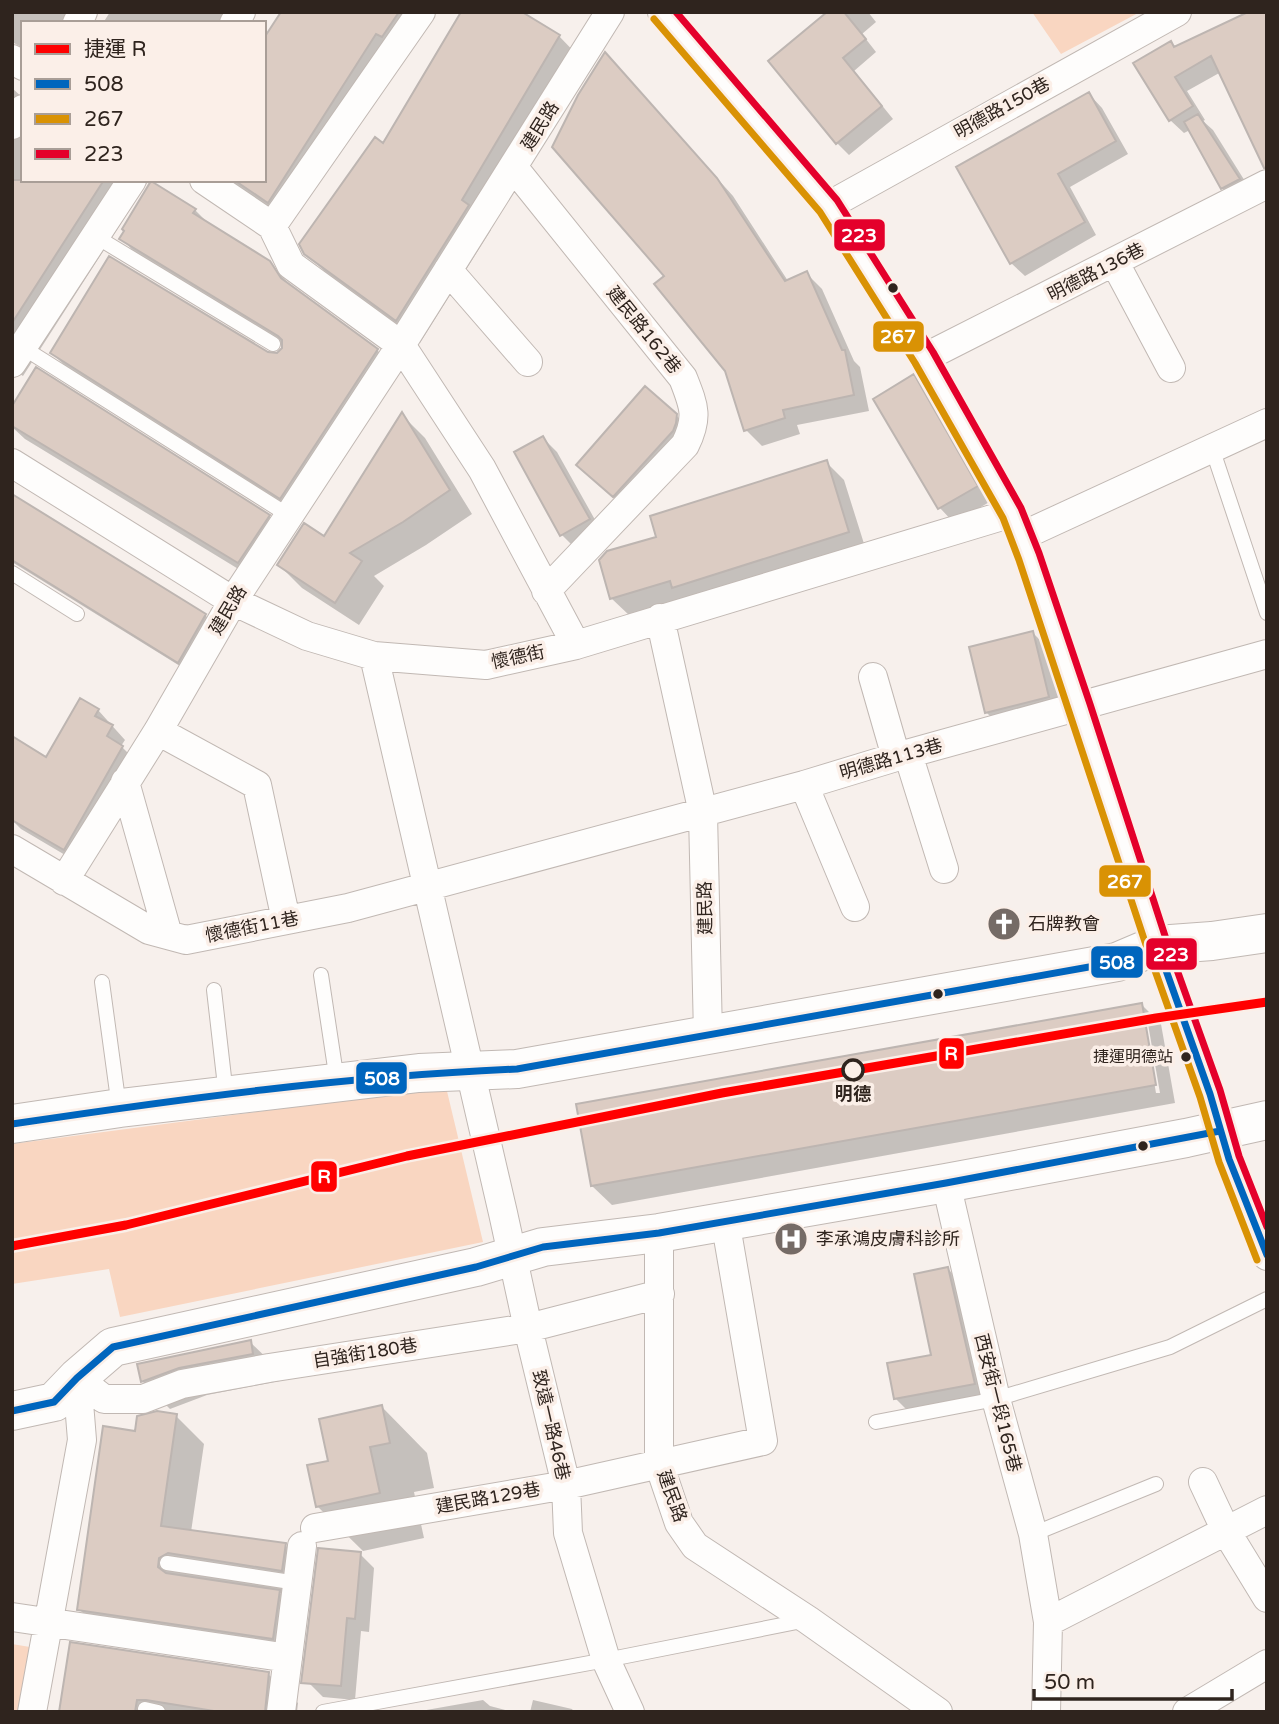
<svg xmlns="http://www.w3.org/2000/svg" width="1279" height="1724" font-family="'Varela Round','Noto Sans TC',sans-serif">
<rect width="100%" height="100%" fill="#f7f0ec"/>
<path fill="#f9d6c1" d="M1032,12H1140L1061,54Z
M446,1087L483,1242L120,1317L109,1269L12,1284V1144Z
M12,1644L30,1647L18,1712H12Z"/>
<path fill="#0003" fill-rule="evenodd" d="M12,12H89L82,23H23V48L12,42Z
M110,12H254L242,23H103Z
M283,12H431L287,221L225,180H264Z
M830,12H868L876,22L862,34L876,52L854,71L893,119L849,155L837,143Z
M1267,12V169L1221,72L1187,91L1205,120L1203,121L1213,130L1253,194L1237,202L1222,188L1190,130L1184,133L1170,120L1175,49Z
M559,36L582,60L485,223L491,230L420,343L330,277L306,253L384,146Z
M620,70L733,196L788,281L806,273L822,289L854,361L860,367L869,411L797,425L800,434L762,446L746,430L727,370L667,276Z
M12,88L23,98V180H144L147,183L23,376L12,369Z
M1089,94L1102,108L1128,154L1070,187L1096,235L1025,276L1011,263Z
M195,210L211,226L269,262L294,290L377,350L396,369L300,516L71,372L52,353L274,355L282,351L284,345L140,258L122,239Z
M914,377L928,391L991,501L954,523L940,508L876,399Z
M12,409L269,516L288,535L258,581L25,439L12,427Z
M402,415L425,438L472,514L426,545L374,576L384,586L359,625L302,588L279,565L324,539Z
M676,415L690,430L628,510L593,479Z
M543,438L557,452L603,534L576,549L562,535Z
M826,462L844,480L866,550L630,616L611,598L659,538Z
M12,496L205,615L215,625L188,671L12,562Z
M1033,633L1047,647L1063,711L1001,727L986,712Z
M98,710L125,740L121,746L135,760L77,862L21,829L12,820V809L47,759Z
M1142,1005L1161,1024L1175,1103L612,1205L592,1186ZM1144,1024H1148L1160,1093H1156Z
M948,1269L962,1283L989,1398L910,1413L896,1399L933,1356Z
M250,1342L278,1369L280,1381L207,1395L170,1409L142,1381Z
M382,1407L427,1453L434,1488L414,1492L424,1538L363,1551L317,1506L330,1462Z
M176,1416L204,1444L191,1532L285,1545L313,1573L309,1598L280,1593L307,1619L301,1666L107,1637L79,1609L137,1433Z
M360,1554L374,1568L369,1632L361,1631L355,1700L323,1697L308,1682Z
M268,1674L298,1703L297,1712H61Z
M483,1700L490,1706L513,1712H415Z
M533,1700L572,1709L574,1712H530Z"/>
<path fill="#dcccc3" stroke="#bdb5b1" stroke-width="2" d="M281,12H399L382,37L376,34L268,203L234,180H264V38Z
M461,12H522L560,35L462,200L469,205L396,321L304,254L299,244L375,137L383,143Z
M827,12H844L866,39L843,58L882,106L836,144L768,61Z
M1248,12H1267V168H1264L1211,56L1175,77L1193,106L1169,121L1133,63L1171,41L1174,47Z
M605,52L717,178L785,281L807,271L842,350H845L854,395L783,410L785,418L744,431L725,371L654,284L664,276L552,147L578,95Z
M1089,92L1116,141L1058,174L1085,222L1010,264L956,167Z
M1198,114L1240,179L1221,189L1184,122Z
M12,180H104L12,323Z
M151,181L196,209L193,213L270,261L281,278L378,349L280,499L50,353L109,256L268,352L277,353L282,348V340L278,336L119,239L124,231L122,229Z
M36,367L270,515L238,563L12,426V406Z
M914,374L978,486L938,509L873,399Z
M645,386L677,414L676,423L673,431L613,497L576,465Z
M402,412L450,490L403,522L350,553L362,561L335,603L277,565L304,523L324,536Z
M543,436L590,519L560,536L514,452Z
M827,460L849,532L672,588L670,581L610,599L599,560L607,551L656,537L650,516Z
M12,494L206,614L178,663L12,560Z
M1033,631L1049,697L985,713L969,647Z
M80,698L99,709L95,716L113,725L107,736L123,746L64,850L12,820V736L46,757Z
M1142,1003L1156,1085L591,1186L576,1104Z
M948,1267L975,1384L894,1399L887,1363L931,1355L914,1274Z
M251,1340L253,1354L179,1368L141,1382L137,1364Z
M382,1405L390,1443L370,1447L380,1493L316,1507L307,1465L328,1461L319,1419Z
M157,1411L177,1414L161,1526L286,1543L282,1571L168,1553L159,1558L158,1567L166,1573L280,1590L273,1639L77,1610L103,1426L135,1431L137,1416Z
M318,1548L361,1552L355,1619L347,1618L341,1686L301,1683Z
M70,1642L269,1672L265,1712H220L146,1700H137L135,1712H59Z"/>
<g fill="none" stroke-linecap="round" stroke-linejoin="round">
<defs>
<path id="lane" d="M95,236L273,344
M22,347L288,515
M1212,448L1267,613
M12,573L77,614
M321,975L337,1081
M102,982L119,1107
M214,990L226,1095
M876,1422L996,1399L1170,1347L1267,1299
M1033,1534L1156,1484
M167,1563L297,1583
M145,1709L158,1712
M323,1712L606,1660L807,1620"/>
<path id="street" d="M662,12L828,206L924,358L1012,513L1029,556L1080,707L1157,945L1210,1094L1229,1159L1267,1256
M77,23L83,12
M234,23L241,12
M12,59L23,66
M12,125L23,109
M514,168L683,378C694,406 699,417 685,445L546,591
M204,180L272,226L421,12
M828,206L1177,12
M272,226L291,265L401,345L482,469L576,645
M1115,263L1171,368
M448,270L528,362
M924,358L1267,184
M12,363L132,180
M12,463L233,601L307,636L374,656L486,665L576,645L1012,513
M1022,536L1267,423
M660,618L703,813L708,1035
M374,656L503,1213L528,1328L566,1485L568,1533L606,1660L630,1712
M873,677L896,757
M158,731L257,785L286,920
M908,754L944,869
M125,782L168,935
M804,785L855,907
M12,849L149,930L186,940L348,908L804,785L896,757L1267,654
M64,881L158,731L233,601L401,345L610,12
M946,1183L996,1399L1033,1534L1048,1622L1046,1712
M659,1233V1464L679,1523L695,1546L808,1620L938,1712
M77,1378L104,1399H143L182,1384L269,1368L528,1328L660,1294
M1203,1482L1226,1531L1267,1598
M315,1528L566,1485L763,1441L725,1220
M12,1617L288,1658
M1048,1622L1267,1510
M32,1712L82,1440L77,1378
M281,1712L302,1546
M1187,1712L1267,1664"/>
<path id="secondary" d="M12,1124L120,1108L419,1073L517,1069L1117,962L1157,945L1212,941L1267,933
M12,1411L54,1402L77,1378L113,1347L476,1267L543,1247L659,1233L946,1183L1186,1138L1267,1120"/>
</defs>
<use href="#lane" stroke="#c1b8b3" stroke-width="16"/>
<use href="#street" stroke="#c1b8b3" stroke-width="30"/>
<use href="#secondary" stroke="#c1b8b3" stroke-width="40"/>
<use href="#lane" stroke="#fefdfc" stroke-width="14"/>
<use href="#street" stroke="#fefdfc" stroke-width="28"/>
<use href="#secondary" stroke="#fefdfc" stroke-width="38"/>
<defs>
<path id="bus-1" d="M12,1124C179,1099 348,1076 517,1069L1117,962L1157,945L1210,1094L1229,1159L1267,1255
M12,1411L54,1402L77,1378L113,1347L476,1267L543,1247L659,1233L946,1183L1220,1131"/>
<path id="bus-2" d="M654,19L820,212L915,363L1003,518L1019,560L1147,948L1200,1097L1219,1162L1257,1260"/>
<path id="bus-3" d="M676,12L837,200L933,352L1021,508L1039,553L1090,704L1167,942L1220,1090L1239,1156L1267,1227"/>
</defs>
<use href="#bus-1" stroke="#fbefe8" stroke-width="12"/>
<use href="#bus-2" stroke="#fbefe8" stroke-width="12"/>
<use href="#bus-3" stroke="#fbefe8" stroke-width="12"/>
<use href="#bus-1" stroke="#0065bd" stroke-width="7"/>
<use href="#bus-2" stroke="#d99204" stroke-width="7"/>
<use href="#bus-3" stroke="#e4002b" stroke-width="7"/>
<defs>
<path id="metro-1" d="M12,1246L126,1225L407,1156L722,1093L1156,1018L1267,1002"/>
</defs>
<use href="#metro-1" stroke="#fbefe8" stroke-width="14"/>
<use href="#metro-1" stroke="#f00" stroke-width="9"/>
</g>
<defs>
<symbol id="church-disc" viewBox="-11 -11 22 22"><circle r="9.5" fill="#756b66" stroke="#fbefe8"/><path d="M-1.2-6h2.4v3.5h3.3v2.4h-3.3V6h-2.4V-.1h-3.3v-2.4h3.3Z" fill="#fff"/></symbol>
<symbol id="hospital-disc" viewBox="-11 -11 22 22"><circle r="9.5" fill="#756b66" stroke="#fbefe8"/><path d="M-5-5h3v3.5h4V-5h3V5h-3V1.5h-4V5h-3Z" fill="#fff"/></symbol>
</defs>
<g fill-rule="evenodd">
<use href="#church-disc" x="985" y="905" width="38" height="38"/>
<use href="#hospital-disc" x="772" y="1220" width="38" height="38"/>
</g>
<g fill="#2f241e" stroke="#fbefe8" stroke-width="2.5">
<circle cx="893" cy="288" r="6"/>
<circle cx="938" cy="994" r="6"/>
<circle cx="1186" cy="1057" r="6"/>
<circle cx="1143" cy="1146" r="6"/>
</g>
<circle fill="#fbefe8" stroke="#2f241e" stroke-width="3.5" cx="853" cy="1070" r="10"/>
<g text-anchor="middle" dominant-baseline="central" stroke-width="7" stroke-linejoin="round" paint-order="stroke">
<g font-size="16" fill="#2f241e" stroke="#fbefe8" text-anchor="end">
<text x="1173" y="1057">捷運明德站</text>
</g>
<g font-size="18" fill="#2f241e" stroke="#fbefe8">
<text transform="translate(1002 108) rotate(-29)">明德路150巷</text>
<text transform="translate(540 126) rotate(-58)">建民路</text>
<text transform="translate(1096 272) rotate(-27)">明德路136巷</text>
<text transform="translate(644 330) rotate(51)">建民路162巷</text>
<text transform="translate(228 610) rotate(-59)">建民路</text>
<text transform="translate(518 657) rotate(-12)">懷德街</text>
<text transform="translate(891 759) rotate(-16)">明德路113巷</text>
<text transform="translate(705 908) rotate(-91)">建民路</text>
<text transform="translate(252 927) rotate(-11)">懷德街11巷</text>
<text transform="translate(365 1353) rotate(-9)">自強街180巷</text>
<text transform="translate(998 1403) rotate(76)">西安街一段165巷</text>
<text transform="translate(551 1425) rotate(77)">致遠一路46巷</text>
<text transform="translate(672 1496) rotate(70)">建民路</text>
<text transform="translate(488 1498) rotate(-10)">建民路129巷</text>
</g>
<g font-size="18" fill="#2f241e" stroke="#fbefe8" text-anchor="start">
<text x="1028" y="924">石牌教會</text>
<text x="816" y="1239">李承鴻皮膚科診所</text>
</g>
<g font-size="18" font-weight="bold" fill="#2f241e" stroke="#fbefe8">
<text x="853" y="1094">明德</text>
</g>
</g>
<g stroke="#fbefe8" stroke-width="2.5">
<rect x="833" y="218" width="53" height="34" rx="7" fill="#e4002b"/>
<rect x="872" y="320" width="53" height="33" rx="7" fill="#d99204"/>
<rect x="1098" y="864" width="54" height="34" rx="7" fill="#d99204"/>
<rect x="1145" y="937" width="53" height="34" rx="7" fill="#e4002b"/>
<rect x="1090" y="945" width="54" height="34" rx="7" fill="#0065bd"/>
<rect x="938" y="1037" width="27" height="33" rx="7" fill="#f00"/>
<rect x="355" y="1061" width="53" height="34" rx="7" fill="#0065bd"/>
<rect x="310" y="1160" width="28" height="33" rx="7" fill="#f00"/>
</g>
<g font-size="19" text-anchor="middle" font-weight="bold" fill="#fff">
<text x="859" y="242">223</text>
<text x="898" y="343">267</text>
<text x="1125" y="888">267</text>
<text x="1171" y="961">223</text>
<text x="1117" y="969">508</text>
<text x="951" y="1060">R</text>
<text x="382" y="1085">508</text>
<text x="324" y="1183">R</text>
</g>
<rect width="1279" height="1724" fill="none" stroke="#2f241e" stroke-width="28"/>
<rect x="21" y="21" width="245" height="161" fill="#fbefe8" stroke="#a99e97" stroke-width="2"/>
<rect x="35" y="44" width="35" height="10" fill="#ff0000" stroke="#a99e97" stroke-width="2"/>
<text x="84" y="56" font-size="21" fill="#2f241e">捷運 R</text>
<rect x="35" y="79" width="35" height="10" fill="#0065bd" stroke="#a99e97" stroke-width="2"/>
<text x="84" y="91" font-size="21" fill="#2f241e">508</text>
<rect x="35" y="114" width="35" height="10" fill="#d99204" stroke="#a99e97" stroke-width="2"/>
<text x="84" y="126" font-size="21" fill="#2f241e">267</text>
<rect x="35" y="149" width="35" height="10" fill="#e4002b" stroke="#a99e97" stroke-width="2"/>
<text x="84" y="161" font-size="21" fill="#2f241e">223</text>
<path d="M1034 1689v10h198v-10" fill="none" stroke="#2f241e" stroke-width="3.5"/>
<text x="1044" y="1689" font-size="21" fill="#2f241e" stroke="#fbefe8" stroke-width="5" paint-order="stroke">50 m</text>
</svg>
